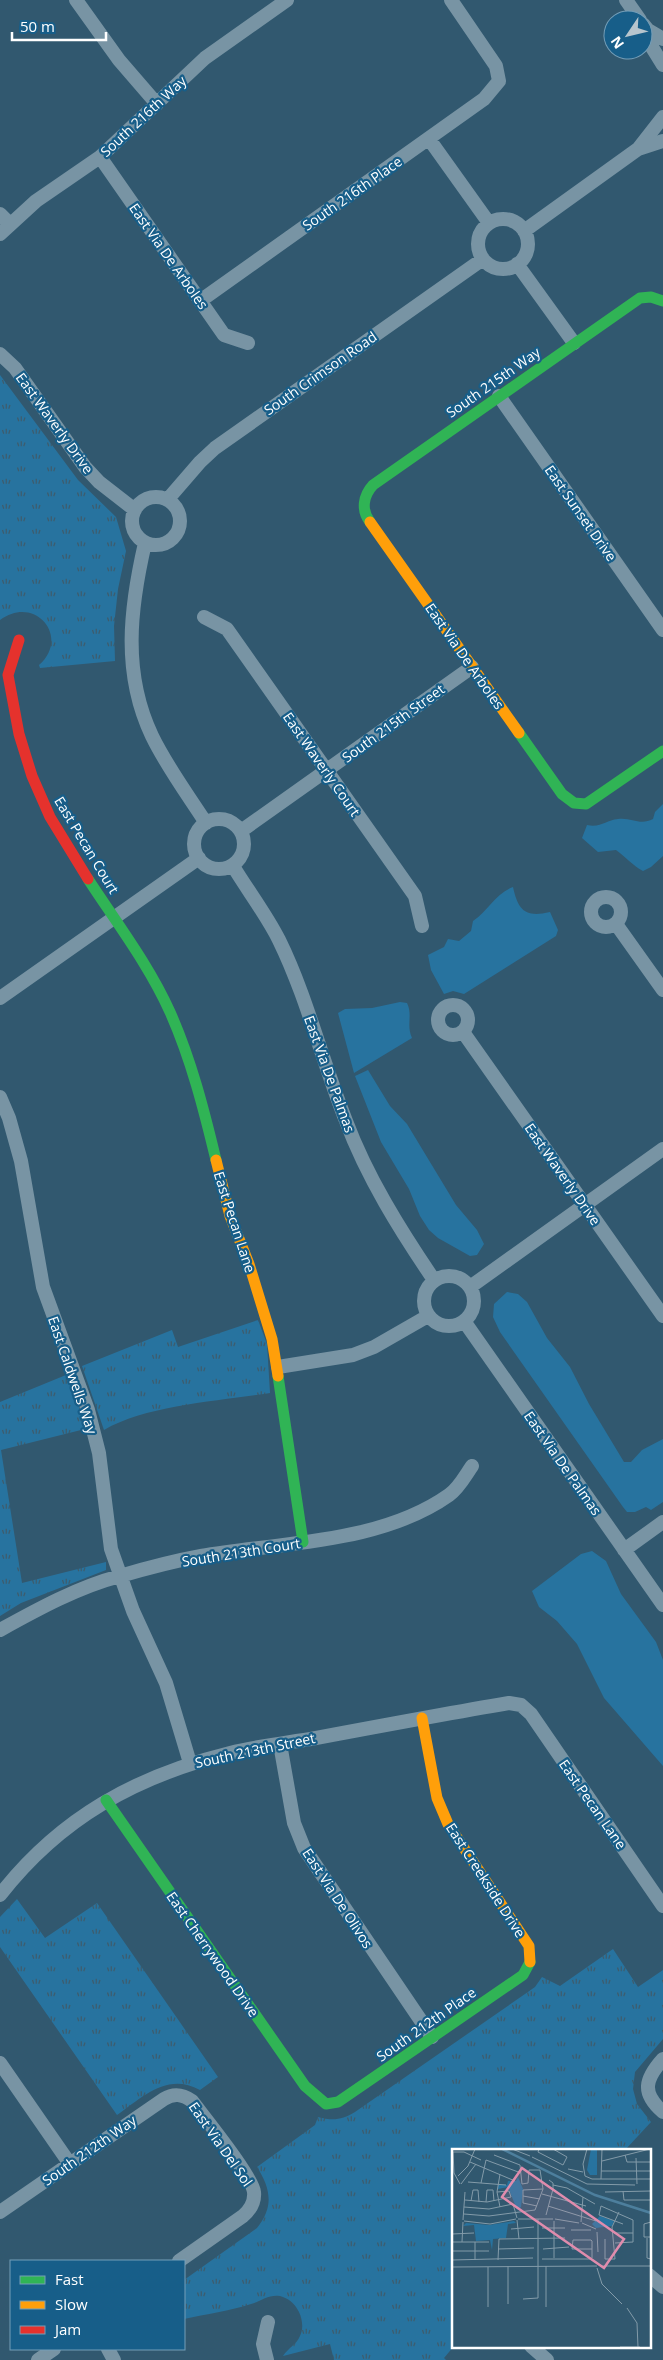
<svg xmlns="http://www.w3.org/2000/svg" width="663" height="2360" font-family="'Open Sans',sans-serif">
<defs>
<pattern id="park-tufts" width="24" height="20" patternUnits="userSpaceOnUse" patternTransform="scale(1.25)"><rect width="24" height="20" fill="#27739f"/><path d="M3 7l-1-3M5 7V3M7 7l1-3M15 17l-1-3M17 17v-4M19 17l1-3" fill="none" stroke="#3d5c6d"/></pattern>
</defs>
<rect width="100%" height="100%" fill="#31586f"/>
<path fill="#27739f" d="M663,804V856L651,867L643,871C632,865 626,857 616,850L598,852L582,838L587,825C601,828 606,820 618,819C631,817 640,826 653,819L655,812Z
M513,887C518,910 525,918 550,912L558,930L556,936L464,994L453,991L444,994L431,970L428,955L444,947L448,939L459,941L471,931L473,921C488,911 495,894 513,887Z
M400,1002L407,1003C413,1015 406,1025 412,1038L354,1073L338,1013L345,1009L372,1008Z
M368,1070L390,1106L407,1124L456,1205L477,1230L484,1244L477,1255L470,1256L438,1238L429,1230L420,1216L409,1189L381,1142L355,1076Z
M507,1292L518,1294L527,1302L547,1338L570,1367L589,1404L624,1462H631L642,1450L663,1439V1502L651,1510L646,1507L635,1512H627L623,1507L500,1332L493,1317L494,1304Z
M592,1551L606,1561L621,1594L656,1642L663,1660V1766L604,1698L577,1644L557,1621L539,1607L532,1591L581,1554Z"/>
<path fill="url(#park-tufts)" d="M0,375L78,480L116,517L126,551L118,589L114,626L115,661L40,668L39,665C71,637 35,594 0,620Z
M258,1320L267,1344L270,1393C220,1401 147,1405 104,1430L82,1366L172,1330L178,1347Z
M66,1375L83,1417L85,1429L1,1450L22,1583L106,1562V1570L21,1603L0,1616V1402Z
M17,1899L45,1938L97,1903L218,2077L200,2090C167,2072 143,2097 117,2115L0,1947V1917Z
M613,1949L638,1987L663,1970V2039L635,2072L633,2089L637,2104L651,2122L625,2150H453L454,2346L444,2358L446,2360H334L330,2344L283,2356C288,2348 297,2344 300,2336C307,2321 297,2300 280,2296C269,2294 261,2301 251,2304C230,2311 206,2314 184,2319V2280L257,2228C274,2207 271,2189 257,2167L315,2125L318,2117C333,2121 342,2120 355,2112L525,1994L535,1987L542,1977L560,1986Z"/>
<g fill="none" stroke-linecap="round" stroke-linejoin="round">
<path stroke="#7894a4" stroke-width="14" d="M76,0L119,60L157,104
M626,0L640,20
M643,24L648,30L650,44L663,65
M648,30L663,39
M429,139L489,223
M638,149L663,117
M100,157L224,335L248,343
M0,214L10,224
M478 244a25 25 0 1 1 50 0a25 25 0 1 1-50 0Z
M524,231L638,149L663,141
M0,234L36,201L100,157L205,58L287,0
M517,264L574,343
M200,301L484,99L499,81L496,66L451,0
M0,354L15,368L85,467L99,482L135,510
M499,396L663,630
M132 521a24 24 0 1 1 48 0a24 24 0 1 1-48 0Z
M168,499L200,462L215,448L483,259
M145,543C130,608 122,673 152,736C167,767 188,795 206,823
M204,617L227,629L415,896L422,926
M194 844a25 25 0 1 1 50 0a25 25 0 1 1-50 0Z
M241,831L472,667
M233,866C248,891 266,914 279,940C307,997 322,1061 346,1121C367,1177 400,1230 434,1280
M591 912a15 15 0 1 1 30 0a15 15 0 1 1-30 0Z
M616,924L663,990
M0,998L199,858
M438 1020a15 15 0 1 1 30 0a15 15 0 1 1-30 0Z
M463,1032L663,1316
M0,1097L9,1118L21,1161L43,1287L88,1410L99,1453L111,1549L133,1611L166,1683L190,1763
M424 1301a25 25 0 1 1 50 0a25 25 0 1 1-50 0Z
M470,1287L663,1149
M464,1321L663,1605
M278,1367L353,1355L374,1347L428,1316
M624,1550L663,1522
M0,1630C38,1609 78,1587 120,1576C147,1568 174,1561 201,1556C281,1542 380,1544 449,1495C459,1488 465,1476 472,1466
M280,1744L294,1823L304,1848L432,2037
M0,1895C60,1818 136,1776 230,1753C258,1746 287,1743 316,1738C380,1726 444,1714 509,1703L521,1705L531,1714L663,1906
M663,2059C645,2079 641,2093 663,2112
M0,2063L70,2164
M0,2212L164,2099C174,2093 182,2094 192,2101C204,2117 252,2176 254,2192C255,2202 250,2210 243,2216L179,2261
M649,2275L663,2287
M531,2346L547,2360
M108,2349L114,2360
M38,2360L54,2349
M267,2360L263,2344L268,2322"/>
<path stroke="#30b455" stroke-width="11" d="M370,522C361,510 363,496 373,485L640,298L651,297L663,301
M519,733L562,794L574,803L586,804L663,751
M88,879C116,922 149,965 170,1012C191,1059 204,1110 216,1160
M278,1376L303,1542
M106,1800L305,2086L326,2104L338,2102L523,1975L530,1962"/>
<path stroke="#ff9f0a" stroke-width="11" d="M370,522L519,733
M216,1160L230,1216L249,1264L272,1339L278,1376
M422,1718L437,1798L448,1824L529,1946L530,1962"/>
<path stroke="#e5322d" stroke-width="11" d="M19,640L8,675L19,734L32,776L50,817L88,879"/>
</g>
<g text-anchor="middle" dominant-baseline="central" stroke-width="4.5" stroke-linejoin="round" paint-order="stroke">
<g font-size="14" fill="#fff" stroke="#175e89">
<text transform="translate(143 116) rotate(-43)">South 216th Way</text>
<text transform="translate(352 193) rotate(-35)">South 216th Place</text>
<text transform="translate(169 256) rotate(55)">East Via De Arboles</text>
<text transform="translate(320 373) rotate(-35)">South Crimson Road</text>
<text transform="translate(493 382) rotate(-35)">South 215th Way</text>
<text transform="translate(55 423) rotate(54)">East Waverly Drive</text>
<text transform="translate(581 513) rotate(55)">East Sunset Drive</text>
<text transform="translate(465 656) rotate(55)">East Via De Arboles</text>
<text transform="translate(393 723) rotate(-36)">South 215th Street</text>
<text transform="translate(322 764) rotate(55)">East Waverly Court</text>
<text transform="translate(87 845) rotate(59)">East Pecan Court</text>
<text transform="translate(330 1074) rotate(70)">East Via De Palmas</text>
<text transform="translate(563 1174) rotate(55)">East Waverly Drive</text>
<text transform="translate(235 1222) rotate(72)">East Pecan Lane</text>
<text transform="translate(73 1375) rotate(71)">East Caldwells Way</text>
<text transform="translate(563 1463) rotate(55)">East Via De Palmas</text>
<text transform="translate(241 1552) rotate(-9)">South 213th Court</text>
<text transform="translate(255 1750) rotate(-12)">South 213th Street</text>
<text transform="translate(593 1804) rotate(55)">East Pecan Lane</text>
<text transform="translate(486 1880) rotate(57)">East Creekside Drive</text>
<text transform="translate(338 1898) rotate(57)">East Via De Olivos</text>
<text transform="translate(213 1954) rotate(55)">East Cherrywood Drive</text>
<text transform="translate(426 2024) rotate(-35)">South 212th Place</text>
<text transform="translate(221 2144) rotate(55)">East Via Del Sol</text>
<text transform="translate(89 2150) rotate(-35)">South 212th Way</text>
</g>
</g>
<g transform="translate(452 2149)">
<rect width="199" height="199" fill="#31586f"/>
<path d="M139,0H145V26H138L135,21ZM62,72L64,74L56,75L54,89L41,90L40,101L38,91L24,92L22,76L11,77L14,74L37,76Z" fill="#27739f"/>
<path d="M66,28L71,40L69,58L65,61L56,38L46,40V35L55,36L56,32H64ZM148,67L162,72L160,77L144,79L140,75Z" fill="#27739f"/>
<path fill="none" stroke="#4d7f9d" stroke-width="2.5" d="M50,0L143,46L199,64"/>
<path fill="none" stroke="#839ba9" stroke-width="1" d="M60,0L78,7M87,0L86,3L111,16L115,8L101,0M1,3L2,24L8,35M1,3H12L29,11M173,6L175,13H199M80,8L135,35L183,36M184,9L185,35M150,12L198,0M18,13L63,32M116,20L131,23M149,22H199M6,27L16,17L23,0M133,27L140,30H199M133,27L131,15L135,0M149,30L150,0M16,33L54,36M29,34L34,11L69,24M9,35L24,15M101,36L115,39L143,55M171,42L172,51H199M153,43L199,42M90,45L134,57M71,47L88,50M13,51L35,53L59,48L57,42L45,43M19,52L21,41H26L27,53M34,53L35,41H41L42,52M85,57L71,54V41L91,40M96,57L144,72M12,58L37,60L61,55L65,69M48,58L45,43L48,25M12,65L37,67L83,61L91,40L88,21H77L76,34L70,35L68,16L42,6M94,66L101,40V34L97,31M66,70H101M103,70L127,74M11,71L13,43M65,71L67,90M12,72L38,75L64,70M102,72V109M129,73L131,48M199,73L192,75V88H199M130,74L144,80M160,78L167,63M90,79H113M59,80L82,78M119,81H139M145,83L146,103M162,84H181M0,85L22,84M195,89V109L199,110M153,90V110H163L160,78M0,93H37M10,93L11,73M163,94L181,93V71L149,57L147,66L171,75M46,100L82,99M91,100L117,98M0,102H37M90,110H139L140,109V92L139,91H121L120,100H140M0,111L81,109M23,111V93M46,111L47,90L113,89M56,117V155M148,117H199M0,118L145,117M36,118V158M145,119L150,135L170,155M71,150L86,149V70M94,158V117M175,159L185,174L186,198M168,198H188"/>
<path fill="#e08cad" fill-opacity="0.15" stroke="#e08cad" stroke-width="2.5" d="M70,19L172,90L152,119L50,48Z"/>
<rect width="199" height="199" fill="none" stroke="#fff" stroke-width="2.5"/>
</g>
<rect x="10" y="2260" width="175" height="90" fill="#175e89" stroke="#749eb8"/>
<rect x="20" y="2276" width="25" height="8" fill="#30b455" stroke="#749eb8"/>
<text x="55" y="2285" font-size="15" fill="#ffffff">Fast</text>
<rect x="20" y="2301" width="25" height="8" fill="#ff9f0a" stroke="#749eb8"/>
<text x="55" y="2310" font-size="15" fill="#ffffff">Slow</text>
<rect x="20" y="2326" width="25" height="8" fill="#e5322d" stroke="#749eb8"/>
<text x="55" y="2335" font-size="15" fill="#ffffff">Jam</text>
<g transform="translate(628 35) rotate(235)"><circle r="24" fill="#175e89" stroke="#749eb8"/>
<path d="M0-4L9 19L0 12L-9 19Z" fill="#b7c5cd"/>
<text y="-8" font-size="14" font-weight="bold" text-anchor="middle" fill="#ffffff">N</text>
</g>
<path d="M12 32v8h94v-8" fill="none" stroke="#ffffff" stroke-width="2.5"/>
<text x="20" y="32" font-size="15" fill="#ffffff" stroke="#175e89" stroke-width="4" paint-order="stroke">50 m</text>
</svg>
